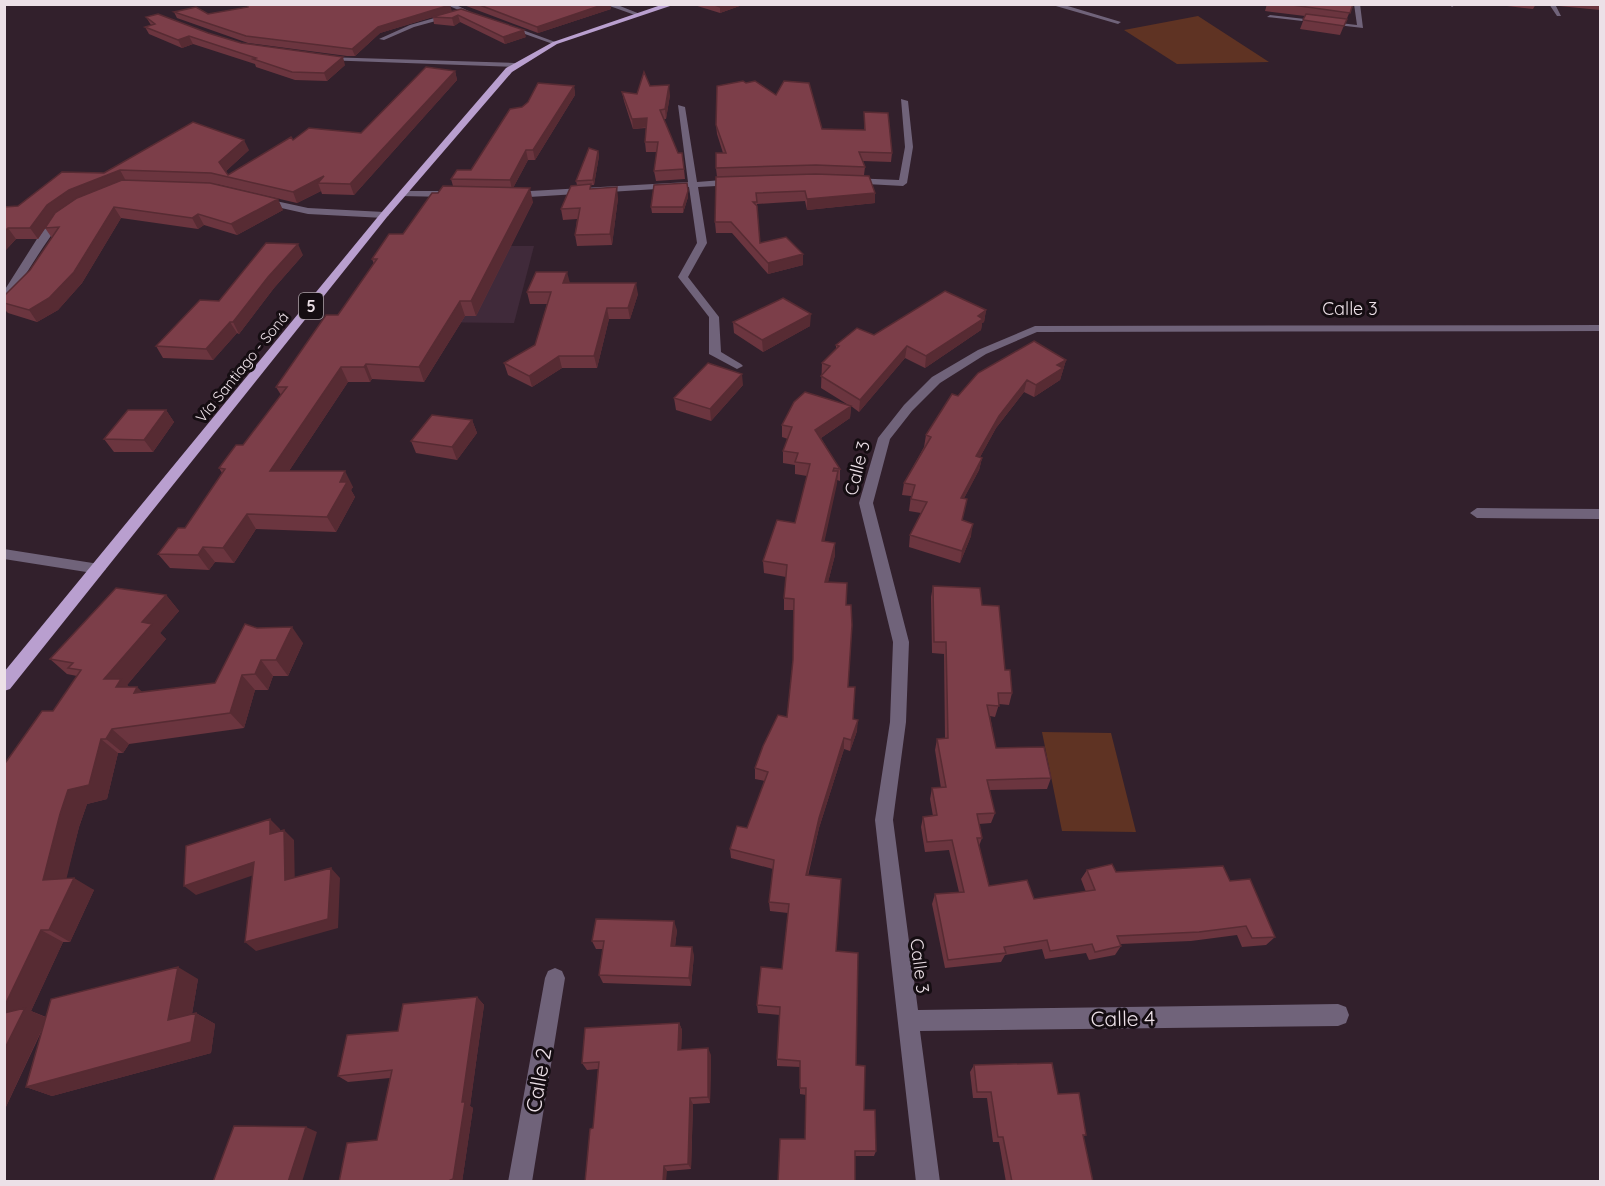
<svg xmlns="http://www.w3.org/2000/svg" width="1605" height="1186" font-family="Quicksand,sans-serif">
<rect width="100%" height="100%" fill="#32202c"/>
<path fill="#402a3a" d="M393,246H534L514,323L332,321Z"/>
<path fill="#5f3323" d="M1198,16L1269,62L1177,64L1124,30Z
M1042,732L1111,733L1136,832L1062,831Z"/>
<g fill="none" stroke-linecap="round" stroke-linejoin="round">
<path fill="#70637a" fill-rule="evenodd" d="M445,4H454L479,16L474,17Z
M604,4H615L640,14L635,15Z
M1049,4H1061L1121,22L1118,24Z
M1354,4H1360L1363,28L1267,17L1270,15L1357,25Z
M1449,4H1455V5L1452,7Z
M1549,4H1555L1561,16H1557Z
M452,13L454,16L414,27L384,40L379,39L410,25Z
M505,25H509L558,43L553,44L505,27Z
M325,57L514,63L518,65L514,67L323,60Z
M901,99L908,101L913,147L907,183L903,186L848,183V179L851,178L899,180L905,147Z
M678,105L685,107L697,182L735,179L739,182L735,185L698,187L707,243L688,277L719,317L721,352L741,364L743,366L737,369L709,354V317L678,277L697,243L689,187L513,198L508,195L513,192L688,182Z
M402,191H450L455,194L450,197L399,196V192Z
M262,198L308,208L384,212L389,215L384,218L308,214L259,203L257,201Z
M58,215L66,217C43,243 28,273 8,301L4,302V291L42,231Z
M1600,325V331L1037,332L986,354L940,383L912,411L890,439L873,503L909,642L906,722L893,820L918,1010L1338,1004L1346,1007L1349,1015L1346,1023L1338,1026L920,1031L940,1182H916L875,820L890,722L893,642L859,503L878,438L904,405L932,377L978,350L1035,326Z
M1477,508L1600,509V519L1477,518L1470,513Z
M4,549L99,564L106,569L99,574L4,559Z
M555,968L562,971L565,978L532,1182H508L545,978L548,971Z"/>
<path fill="#b99fcf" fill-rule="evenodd" d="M664,4H676L557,44L512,72L387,217L10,689L4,691V672L381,213L506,68L553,42Z"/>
</g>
<path fill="#6b353f" d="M461,4H611V9L538,33Z
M691,4H745L720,13Z
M1267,4H1353L1340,35L1300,29L1305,16L1265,11Z
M1490,4H1536L1533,9Z
M1557,4H1600V10L1559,6Z
M461,9L526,37L505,44L460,22L454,26L434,24L433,17L380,33L355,56H347L248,43L177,18L174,12L208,14L452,11Z
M146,17L241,43L345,65L327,81L295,80L256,67L255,64L193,44L182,48L149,34L145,27L151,25Z
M455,71L457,80L354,195L322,194L321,191L297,203L216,184H211L283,210L237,235L204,225L198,229L121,218L82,283L58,310L37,322L8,313L4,309V296L30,270L52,238L45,228L38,239H16L4,252V207L18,206L104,173L249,150L226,171L228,175L293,140L361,133Z
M574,86L575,95L535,160H528L513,188L533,202L476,316H465L424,382L372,379L370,382H348L289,471L353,487L351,490L355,497L336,532L256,529L234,563L215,562L209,570L170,568L158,554L185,528L222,473L219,468L243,445L281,395L276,387L338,315L374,264L372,259L403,234L438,193L453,186L451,179L471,170L522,107Z
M650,86L670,95L666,119H664L684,169L685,179L656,181L654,171L657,152H646L645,142L646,128L633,129L624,101L622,92L637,94Z
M864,112L892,153L891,162L863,161L865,167L864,175L875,193V203L807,210L805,201L757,204L760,243L803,265L768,274L732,233H716L715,222L717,177L716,168L723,153L717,134L716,125L864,130Z
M598,151L599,156L594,185H591V189L618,198L612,245L577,246L575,235L577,219L563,220L561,209L577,185L576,181Z
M688,197L683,213H652L651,207Z
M303,255L274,288L239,334L237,333L213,360L163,358L156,346L219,301Z
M570,283L638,294L630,319H609L597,368H562L532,387L508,375L504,363L535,345L547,304H530L527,292Z
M986,310L984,322L982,323L981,330L925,368L905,358L859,412L851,406L850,418L821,438L840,469V481L837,480L824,541L835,543V555L828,582L846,605L848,687L853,719L857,731L850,751L844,749L819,828L808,876L836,951L864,1110L876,1151L874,1156H855L805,1139L806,1095L800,1094V1067L777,1066V1059L780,1015L758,1013L757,1005L782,969L788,913L770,911L769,902L773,869L731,858L730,849L747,828L765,781L755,779V768L787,717L793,660L794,610H784V598L786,577L764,573L763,561L795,523L807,476L795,474V465L783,463V451L788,439L782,437V425L850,406L821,388L822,363L836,349V345L874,335Z
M733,322L810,326L763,352L734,333Z
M1066,360L1060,380L1034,397L1024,392L996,428L980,457L982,458L979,470L964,498L962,521L971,536L960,563L909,547L910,535L921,513L909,511L911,496L902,495L904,483L924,447L926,435L958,396Z
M743,385L711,421L676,410L674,398Z
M166,410L174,422L153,452H114L104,439Z
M472,420L477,433L457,460L416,453L411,441Z
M933,586L982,605L1005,670L1012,693L1009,705L999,704L995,717L990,716L996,748L1051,778L1047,789L989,790L995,813L991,823L979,824L982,838L979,846L989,886L1034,899L1086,892L1081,879L1087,870L1230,881L1275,937L1266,945L1242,947L1237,935L1191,941L1120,944L1121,946L1115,955L1089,960L1086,953L1045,959L1042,949L1005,955L1001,962L945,968L932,904L935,894L959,892L949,850L925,852L921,827L923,817L933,816L930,799L932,788H941L935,750L937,739H945L944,654L932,653L931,597Z
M166,595L179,611L160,633L166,639L127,685L129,687L142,692L215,683L257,628L303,643L288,676H273L268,690H255L244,728L129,744L123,753H118L107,799L87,804L79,827L66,878L94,890L70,942H63L31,1011L46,1017L198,979L192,1014L196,1013L215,1024L211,1053L52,1096L26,1087L43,1028L4,1111L6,762L53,711L77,676L67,674L50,659Z
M677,930L675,946L694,955L691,986L603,983L599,975L603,949H596L592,941Z
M477,997L484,1005L470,1106L473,1108L462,1182H339L377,1140L390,1078L348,1082L338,1076L398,1031Z
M679,1023L682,1030L681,1050L711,1055L710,1103L693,1104L691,1169L667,1171L593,1128L598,1069L587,1070L582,1063Z
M974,1065L1058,1094L1086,1135L1083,1137L1093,1182H1006L999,1142H993L987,1098H973L970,1072Z"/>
<path fill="#572b33" d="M605,4H611V9L538,33L537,27Z
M726,4H745L720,13V7Z
M450,5L452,11L380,33L355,56L352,49L378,27Z
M458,15L460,22L454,26L452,18Z
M524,30L526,37L505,44L503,37Z
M189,36L193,44L182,48L178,40Z
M343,57L345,65L327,81L324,73Z
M455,71L457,80L354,195L350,184Z
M669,85L670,95L666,119L665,109Z
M574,86L575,95L535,160L533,150Z
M647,118L648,127L633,129L632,119Z
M244,140L249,150L224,173L219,162Z
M526,150L528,160L512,190L510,180Z
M598,151L599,156L594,185L593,180Z
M120,170L126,181L54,216L38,239L30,228L47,205L69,190Z
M324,176L318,183L321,191L297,203L293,192Z
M617,187L618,198L612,245L610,234Z
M530,188L533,202L476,316L471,301Z
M688,191V197L683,213V207Z
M875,193V203L807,210V199Z
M278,199L283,210L237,235L231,224Z
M114,207L121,218L82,283L58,310L37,322L29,310Z
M198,214L204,225L198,229L192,218Z
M8,228L16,239L4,252V232Z
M298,244L303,255L274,288L239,334L233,322L268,277Z
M803,254V265L768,274V263Z
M567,272L570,283H563Z
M636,283L638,294L630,319L628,308Z
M460,301L465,316L424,382L419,367Z
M607,308L609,319L597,368L594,356Z
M986,310L984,322L982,323L981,330L925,368L926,356Z
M811,314L810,326L763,352L762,340Z
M230,322L237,333L213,360L206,349Z
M907,346L905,358L859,412L860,400Z
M559,356L562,368L532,387L529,376Z
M1066,360L1060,380L1034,397L1036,385L1057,365Z
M366,364L372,379L370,382L364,367Z
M341,367L348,382L279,486L270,471Z
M742,374L743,385L711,421L710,409Z
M1027,380L1024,392L996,428L974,468L976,456L999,416Z
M851,406L850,418L815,442V430Z
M166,410L174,422L153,452L144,440Z
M472,420L477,433L457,460L452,447Z
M982,458L979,470L958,510L961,498Z
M345,471L353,487L351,490L355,497L336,532L327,517L340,482Z
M838,471L837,484L822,553V541Z
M247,514L256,529L234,563L223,548Z
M973,524L971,536L960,563L962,551Z
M835,543V555L825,594V582Z
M203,547L215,562L209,570L198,555Z
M166,595L179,611L160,633L166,639L127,685L134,692L137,687L153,702H132L104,679L142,622Z
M292,627L303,643L288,676L276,660Z
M261,660L273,676L268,690L255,674Z
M242,675L255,690L244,728L230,713Z
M858,720L857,731L850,751L851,740Z
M112,729L129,744L123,753L106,739Z
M844,738V749L819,828L805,885L806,875L819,818Z
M101,739L118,753L107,799L87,804L79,827L63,893L43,880L60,814L68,790Z
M270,819L280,829L281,844L270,834Z
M284,830L294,840L295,890L285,880Z
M254,862L265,871L196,895L184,886Z
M331,868L340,878L338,928L256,951L245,942Z
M74,878L94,890L70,942L49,930Z
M674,921L677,930L674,955L671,946Z
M41,930L63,942L31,1011L47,1018L4,1111V1007Z
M692,947L694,955L691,986L689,978Z
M178,967L198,979L189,1031L168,1020Z
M477,997L484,1005L470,1106L473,1108L462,1182H457L453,1179L462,1102Z
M196,1013L215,1024L211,1053L52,1096L26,1087Z
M679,1023L682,1030L681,1057L678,1050Z
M708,1048L711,1055L710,1103L708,1097Z
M690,1098L693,1104L691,1169L688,1164Z
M306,1127L317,1132L302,1182H288Z
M664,1166L667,1171L666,1182H663Z"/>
<path fill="#7c3e49" stroke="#572b33" stroke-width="1.5" d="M247,4H450V5L378,27L352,49L246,36L174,12L196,7L208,14L248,7Z
M477,4H605L537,27Z
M712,4H726L720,7Z
M1285,4H1353L1350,13Z
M461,9L524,30L503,37L458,15L452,18L432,17Z
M158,14L208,33L241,43L343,57L324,73L292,72L253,59L256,58L189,36L178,40L145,27L155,24L146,17Z
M1306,14L1347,19L1344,26L1303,20Z
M426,67L455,71L350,184L318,183L324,176L293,192L211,173L120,170L69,190L47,205L30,228H8L4,232V207L18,206L62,172L104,173L193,122L244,140L219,162L228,175L291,137L293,140L309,128L361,133Z
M644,72L650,86L669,85L665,109L660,110L678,153H682L684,169L654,171L658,142H645L647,118L632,119L622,92L637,94Z
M743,81L746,83L755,81L776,95L784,81L809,83L822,129L865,130L864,112L888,113L892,153L859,152L865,167L816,165L716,168V153H726L716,125L717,86Z
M538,83L574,86L533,150H526L510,180L451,179L457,170H471L510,109L522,107L528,102Z
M589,148L598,151L593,180L576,181Z
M816,174L869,176L875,193L807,199L805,191L756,193L757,202H753L757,206L760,243L786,237L803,254L768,263L731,222H715L716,177Z
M122,180L210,183L278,199L231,224L198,214L192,218L114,207L74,272L49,298L29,310L4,303V296L30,270L59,227L45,228L55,213L77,198Z
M687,183L688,191L683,207H651L654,185Z
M591,184L590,189L617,187L610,234L575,235L580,208L561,209L571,186Z
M443,186L530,188L471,301H460L419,367L366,364L364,367H341L270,471H345L340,482H347L327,517L247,514L223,548L203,547L198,555L158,554L178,528H185L225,469L219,468L236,445H243L287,387H276L326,315H338L377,259H372L389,234H403L432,193H438Z
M266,243L298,244L268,277L233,322H230L206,349L156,346L200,300L219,301Z
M536,272H567L563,283H636L628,308H607L594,356H559L529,376L504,363L535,345L551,292H527Z
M945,291L986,310L978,316L983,319L926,356L907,346L860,400L821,376L830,366L822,363L839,346L836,345L857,328L874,335Z
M783,298L811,314L762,340L733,322Z
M1034,341L1066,360L1057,365L1063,368L1036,385L1027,380L999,416L976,456L982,458L961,498L967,499L962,520L973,524L962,551L910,535L927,502L911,499L915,485L904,483L931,437L926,435L952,394L958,396L978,373Z
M708,363L742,374L710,409L674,398Z
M805,392L851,406L815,430L840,469L834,468L833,471H838L822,541L835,543L825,582L847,583L846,605H851L852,625L848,687H855L853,719L858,720L851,740L844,738L819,818L806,875L841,879L836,951L858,953L856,1065L865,1066L864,1110H875L876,1151H855V1182H778L780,1139H805L806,1088H800V1061L777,1059L780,1007L757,1005L761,967L782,969L789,904L769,902L774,860L730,849L737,826L747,828L768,772L755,768L763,746L778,715L787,717L793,660L794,599L784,598L787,565L763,561L777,520L795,523L810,464L795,462L798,453L783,451L792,427L782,425L794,402Z
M128,410H166L144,440L104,439Z
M432,415L472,420L452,447L411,441Z
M933,586L980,588L982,605L999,606L1005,670H1010L1012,693H998L999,706L987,705L996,748L1044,747L1051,778L987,780L995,813L977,814L982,838H977L989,886L1027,880L1034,899L1095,890L1087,870L1112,864L1116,872L1223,866L1230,881L1250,879L1275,937L1252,938L1246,926L1199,932L1117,936L1121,946L1095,952L1092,944L1050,951L1047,940L1004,947L1006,953L948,960L935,894L964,892L952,840L927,842L923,817L937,815L932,788L946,787L937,739L948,738L946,642H934Z
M116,588L166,595L142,622L152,624L104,679H121L116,687H137L134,693L215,683L245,624L257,628L292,627L276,660H261L255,674L242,675L230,713L112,729L106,739H101L89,785L68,790L60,814L43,880L74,878L49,930H41L4,1007V762H6L42,711H53L81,670L68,668L73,663L50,659Z
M270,819V834L284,830L285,880L331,868L328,919L245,942L254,862L184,886L186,846Z
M596,919L674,921L671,946L692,947L689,978L599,975L604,941H592Z
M178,967L168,1020L196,1013L191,1042L26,1087L51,999Z
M477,997L462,1102H465L453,1179L450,1180L449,1182H339L347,1143L377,1140L392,1070L338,1076L347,1035L398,1031L403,1004Z
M25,1008L4,1050V1013Z
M679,1023L678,1050L708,1048V1097L690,1098L688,1164L664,1166L663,1182H585L590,1129L593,1128L599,1062L582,1063L585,1028Z
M1052,1063L1058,1094L1079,1093L1086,1135H1083L1093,1182H1012L1003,1137H998L991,1092H977L974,1065Z
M234,1126L306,1127L288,1182H213Z"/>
<g text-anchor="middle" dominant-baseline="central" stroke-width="6" stroke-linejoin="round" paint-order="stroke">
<g font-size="15" fill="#ece0e7" stroke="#150d12">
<text transform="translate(242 367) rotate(-51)">Vía Santiago - Soná</text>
</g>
<rect fill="#150d12" stroke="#aca1a7" stroke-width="1.5" x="299" y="293" width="24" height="26" rx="4.5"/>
<g font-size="16" font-weight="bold" fill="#ece0e7">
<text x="311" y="306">5</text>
</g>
<g font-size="18" fill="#ece0e7" stroke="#150d12">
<text x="1350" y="308">Calle 3</text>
<text transform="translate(857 468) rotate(-76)">Calle 3</text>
<text transform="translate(920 966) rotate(83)">Calle 3</text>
</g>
<g font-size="21" fill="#ece0e7" stroke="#150d12">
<text transform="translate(1123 1018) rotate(-1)">Calle 4</text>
<text transform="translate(538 1080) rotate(-80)">Calle 2</text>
</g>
</g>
<rect width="1605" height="1186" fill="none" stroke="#ece0e7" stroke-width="12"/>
</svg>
